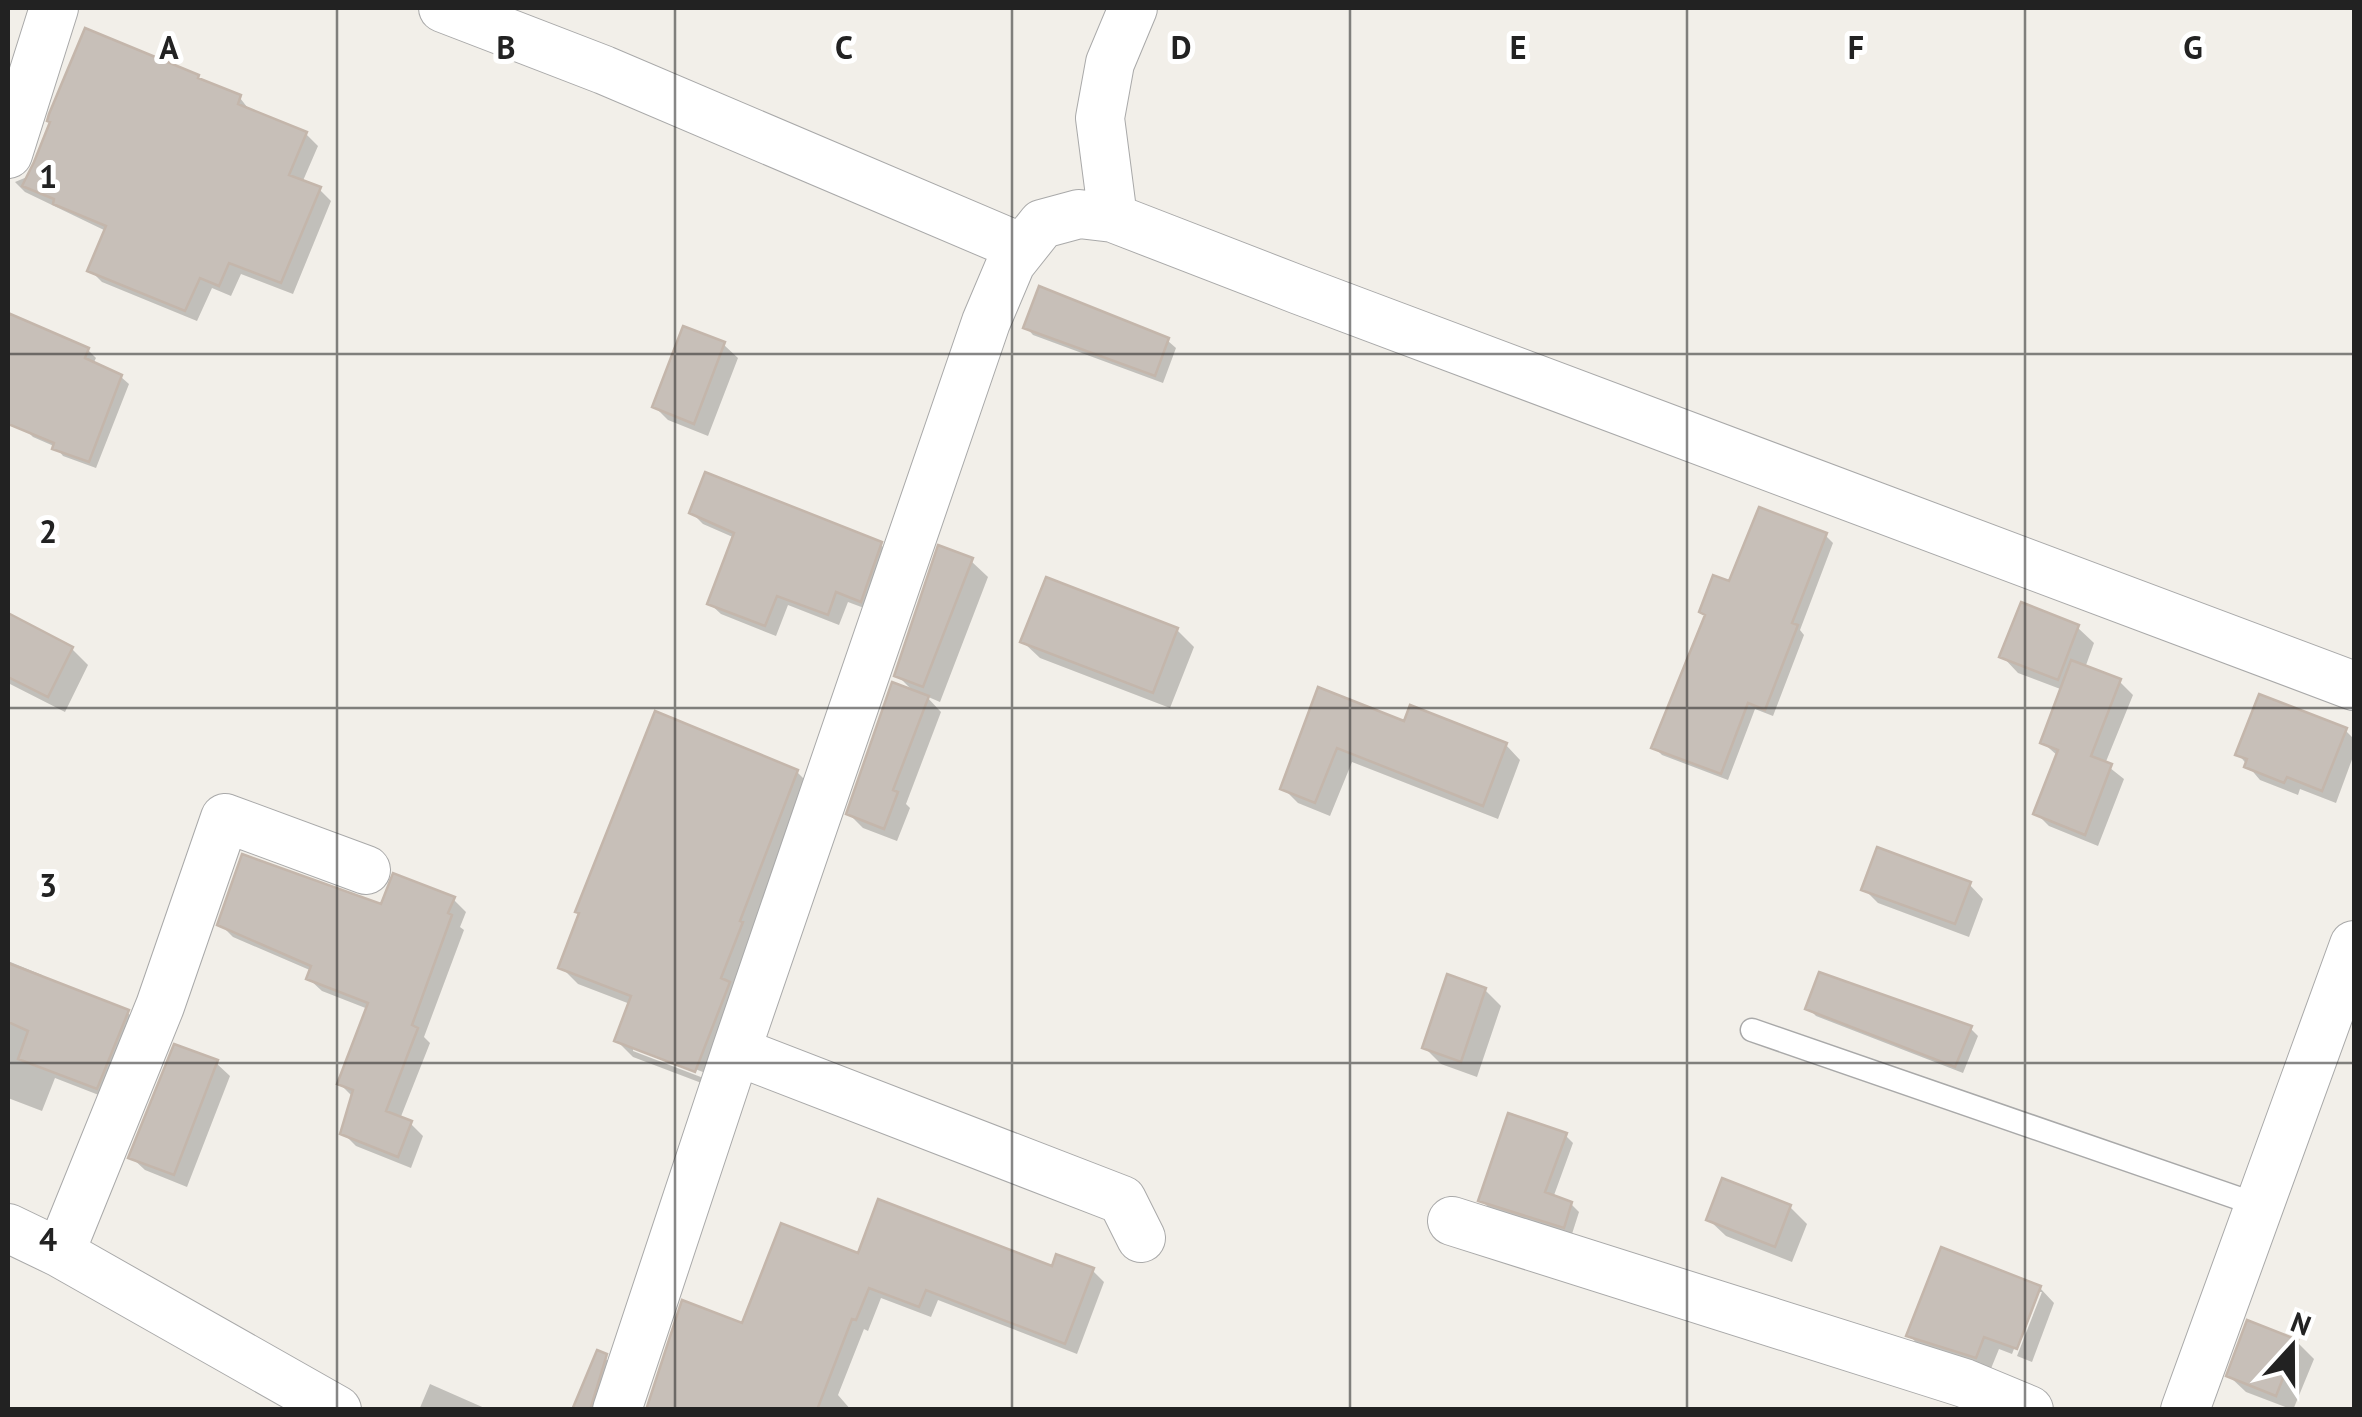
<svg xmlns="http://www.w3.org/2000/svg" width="2362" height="1417" font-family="'PT Sans',sans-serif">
<rect width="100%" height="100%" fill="#f2efe9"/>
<path fill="#0003" fill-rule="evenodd" d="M197,77L203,82L240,98L251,112L306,134L318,146L302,183L319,189L331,201L293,294L241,274L231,296L212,288L197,321L102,282L90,270L106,231L25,192L15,182L27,177L36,164L52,115Z
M8,316L88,350L96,358L93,364L121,377L129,384L96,468L63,456L56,447L33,437L26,430L39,398L8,365Z
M1026,327L1168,341L1176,348L1163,383L1033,335Z
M724,345L738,358L708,436L668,420L655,407Z
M692,513L880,544L891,555L872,611L848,602L839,625L788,605L776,636L721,614L709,603L735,538L703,524Z
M1825,535L1833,543L1800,630L1804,635L1773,716L1755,709L1728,780L1662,755L1654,747L1707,617L1702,612Z
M971,561L988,577L940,702L926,696L941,712L906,804L910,808L897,841L863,828L849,814L915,693L897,675Z
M8,616L72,649L88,665L65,712L8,683Z
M2077,627L2094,643L2085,668L2120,682L2133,695L2105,764L2124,779L2098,846L2049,826L2036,813L2058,756L2042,742L2063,690L2018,673L2002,656Z
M1177,630L1194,647L1170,708L1040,658L1023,642Z
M1320,690L1405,724L1506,745L1520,760L1498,819L1352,762L1330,816L1298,803L1283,788Z
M2345,730L2354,739V754L2336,803L2300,789L2298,795L2260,780L2238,754Z
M797,772L814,789L712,1087L633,1057L616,1040L630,1004L578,984L561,967ZM633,1045L708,1074L706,1079L633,1051Z
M1969,884L1983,899L1969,937L1878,903L1864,889Z
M453,899L466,912L460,927L464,930L424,1037L430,1043L400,1119L410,1123L423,1136L411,1168L356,1146L343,1133L353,1097L340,1084L368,1009L322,991L309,979L312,971L233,937L220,924Z
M8,961L42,975L49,982L127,1012L139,1024L109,1099L55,1078L42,1111L8,1098Z
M1485,990L1501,1006L1477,1077L1441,1064L1425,1048Z
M1808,1008L1970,1028L1978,1036L1963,1073L1816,1016Z
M216,1063L230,1076L187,1187L145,1170L131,1157Z
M1565,1135L1573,1143L1553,1198L1571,1204L1579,1212L1572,1234L1489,1208L1481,1200Z
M1790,1207L1807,1224L1792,1262L1726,1236L1709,1220Z
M860,1256L1092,1270L1104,1282L1077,1354L938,1300L931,1317L881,1298L868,1331L864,1329L838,1395L851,1410H649L744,1326Z
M2040,1288L2054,1303L2032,1362L2017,1356L2042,1292H2036L2012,1354L1999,1349L1990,1371L1923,1350L1909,1335Z
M2249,1323L2297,1342L2314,1359L2293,1410L2246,1392L2229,1376Z
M598,1353L617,1368L603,1410H571Z
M430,1384L489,1410H419Z"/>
<path fill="#c7bfb8" stroke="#c4b6ab" stroke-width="2.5" d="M85,28L199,75L198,78L241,95L238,104L307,132L289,175L321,187L281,283L229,263L219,286L200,278L185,311L87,271L106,226L53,204L54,199L22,186L34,162L50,122L47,121L49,114Z
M1039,286L1169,338L1155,376L1023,328Z
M8,313L89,348L85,358L122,375L89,462L52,449L54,443L8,424Z
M683,326L725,342L694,424L652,407Z
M705,472L882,542L861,602L836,592L828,615L777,596L765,626L707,604L734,533L689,513Z
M1759,507L1827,533L1792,623L1798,625L1765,710L1748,703L1721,774L1651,748L1705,615L1699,612L1713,575L1729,581Z
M938,545L973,558L923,687L894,676Z
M1046,577L1178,628L1153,693L1020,642Z
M2021,602L2079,625L2058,680L1999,657Z
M8,613L73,647L48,697L8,677Z
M2071,660L2121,679L2091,756L2112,764L2085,835L2033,814L2058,750L2040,743Z
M892,682L929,696L893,790L898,792L884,829L846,814Z
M1318,687L1404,721L1410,705L1507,743L1483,806L1337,748L1315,803L1280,789Z
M2259,694L2347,728L2322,791L2287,777L2284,783L2244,767L2247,759L2235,755Z
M655,711L798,770L740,921L743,922L721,978L730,982L695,1072L614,1041L631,996L558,968L579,913L575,912Z
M1877,847L1971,882L1955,924L1861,890Z
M242,854L381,904L393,873L455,897L448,913L452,915L412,1025L418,1028L386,1111L412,1121L398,1157L340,1134L353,1090L337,1084L368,1003L306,979L311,966L217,925Z
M8,963L129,1010L97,1089L18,1059L28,1031L8,1022Z
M1819,972L1972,1026L1955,1067L1805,1009Z
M1447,974L1486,988L1461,1062L1422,1048Z
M174,1044L218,1060L174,1175L128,1158Z
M1508,1113L1567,1133L1545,1192L1572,1202L1564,1228L1478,1201Z
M1722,1178L1791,1205L1775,1247L1706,1220Z
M878,1199L1052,1266L1056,1254L1094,1268L1065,1344L926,1290L919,1307L869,1288L856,1320L852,1319L817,1410H646L682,1300L742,1323L781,1223L858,1253Z
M1941,1247L2041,1286L2017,1349L1984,1337L1976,1358L1906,1336Z
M2247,1320L2298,1340L2276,1396L2226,1376Z
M597,1350L607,1354L590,1410H572Z"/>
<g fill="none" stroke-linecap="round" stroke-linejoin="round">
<defs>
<path id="service" d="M1752,1030L2258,1205"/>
<path id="minor" d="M443,8L604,70L1020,247
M8,154L54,8
M1113,218L1100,118L1110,63L1133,8
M736,1051L1122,1200L1141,1238
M1452,1221L1964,1383L2029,1410
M8,1228L60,1253L337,1410
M60,1253L160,1006L225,818L366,870
M617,1410L736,1051L986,322L1011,263L1042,224L1079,214L1113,218L1299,290L2354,686
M2185,1410L2354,945"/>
</defs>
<use href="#service" stroke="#a9a9a9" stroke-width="25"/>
<use href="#minor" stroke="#a9a9a9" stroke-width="50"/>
<use href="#service" stroke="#fff" stroke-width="22"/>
<use href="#minor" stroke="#fff" stroke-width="48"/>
</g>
<path fill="none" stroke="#222" stroke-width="2.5" stroke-opacity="0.55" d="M337,8V1410M675,8V1410M1012,8V1410M1350,8V1410M1687,8V1410M2025,8V1410M8,354H2354M8,708H2354M8,1063H2354"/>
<g font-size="32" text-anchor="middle" font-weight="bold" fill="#222" stroke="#fff" stroke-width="10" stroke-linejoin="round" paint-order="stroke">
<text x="169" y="59">A</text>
<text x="506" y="59">B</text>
<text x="844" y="59">C</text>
<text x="1181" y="59">D</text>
<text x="1518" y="59">E</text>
<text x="1856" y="59">F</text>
<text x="2193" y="59">G</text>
<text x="48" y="188">1</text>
<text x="48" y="543">2</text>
<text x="48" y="897">3</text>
<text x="48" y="1251">4</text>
</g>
<rect width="2362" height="1417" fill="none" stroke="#222222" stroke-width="20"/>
<g transform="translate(2292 1347) rotate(21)" stroke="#ffffff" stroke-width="8" paint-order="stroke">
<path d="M0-8L18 38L0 25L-18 38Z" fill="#222222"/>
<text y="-15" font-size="28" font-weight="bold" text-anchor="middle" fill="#222222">N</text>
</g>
</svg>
